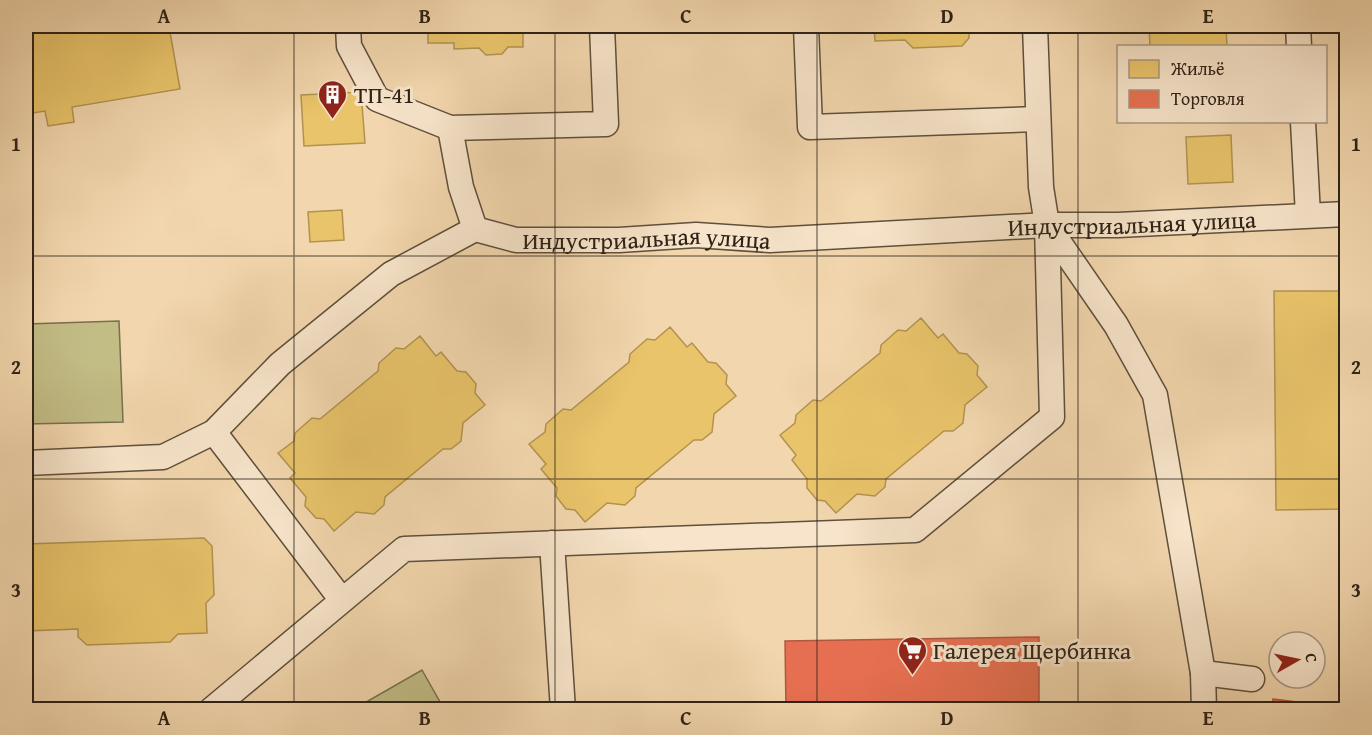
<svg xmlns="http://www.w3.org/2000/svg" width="1372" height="735" font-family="'Gentium Book Plus',serif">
<rect width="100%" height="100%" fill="#f2d6ad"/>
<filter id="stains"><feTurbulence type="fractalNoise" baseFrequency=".00333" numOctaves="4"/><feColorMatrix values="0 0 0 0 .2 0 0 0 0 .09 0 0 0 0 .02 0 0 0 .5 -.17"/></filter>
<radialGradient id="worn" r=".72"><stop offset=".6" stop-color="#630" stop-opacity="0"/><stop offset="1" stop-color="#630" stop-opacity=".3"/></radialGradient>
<path fill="#c2bc85" stroke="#786f4e" stroke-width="1.5" d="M119,321L123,422L26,424V324Z
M422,670L444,709H354Z"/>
<path fill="#e9c46a" stroke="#b19351" stroke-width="1.5" d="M26,26H96V30L122,26H169L180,89L72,107L74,122L48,126L45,111L26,114Z
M428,26H523V47H508L502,54L486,55L479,48L454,49V43H428Z
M874,26H969V38L962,46L913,48L905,40L875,41Z
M1149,26H1226L1227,46H1150Z
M361,92L365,143L304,146L301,95Z
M1231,135L1233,182L1188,184L1186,137Z
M342,210L344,240L310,242L308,212Z
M1274,291H1346V509L1276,510Z
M921,318L938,338L943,334L959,353L967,354L978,366L977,375L987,387L965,405L963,423L953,431H944L886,479L885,487L875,496L857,494L836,513L825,501L817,500L807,488V479L792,460L796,455L780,435L795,423L796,415L813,400L821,401L880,353L881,345L898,330L906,331Z
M670,327L687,347L692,343L708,362L716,363L727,375L726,384L736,396L714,414L712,432L702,440H694L636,488L635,496L625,505L607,503L585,522L575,510L566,509L556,496L557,488L541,469L546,464L529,444L545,432L546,424L563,409L571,410L629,362L630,354L647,339L655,340Z
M420,336L436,356L441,352L457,371L466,372L476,384L475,393L485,405L463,423L461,441L451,449H443L385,497L384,505L374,514L356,512L334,531L324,519L316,518L305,506L306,497L290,478L295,473L278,453L294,441L295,433L312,418L320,419L378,371L379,363L396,348L404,349Z
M204,538L212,546L214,595L206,603L207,633L178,634L170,642L87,645L78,637V629L26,631V639V544Z"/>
<path fill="#e76f51" stroke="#b0583f" stroke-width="1.5" d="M1039,637V710H786L785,641Z
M1273,699L1346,708V710H1272Z"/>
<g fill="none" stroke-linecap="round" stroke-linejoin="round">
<defs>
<g id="service">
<path d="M348,26L349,46L377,99L450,128L606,124L602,26"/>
<path d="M806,26L810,127L1038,119"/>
<path d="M1035,26L1041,187L1047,225L1116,325L1155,395L1203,673L1204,710"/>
<path d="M1298,26L1299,46"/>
<path d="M1303,122L1308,215"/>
<path d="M450,128L461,187L475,229"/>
<path d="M214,432L341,599"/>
<path id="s1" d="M26,463L163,457L214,432L280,364L391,274L475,229L516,240H619L696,235L770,240L1047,225H1118L1346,214"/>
<path d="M552,543L563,710"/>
<path d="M1203,673L1252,679"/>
<path d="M211,710L404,549L915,530L1052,417L1047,225"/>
</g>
</defs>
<use href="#service" stroke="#5f4f3c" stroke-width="27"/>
<use href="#service" stroke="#f7e4ca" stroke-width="24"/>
</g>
<path fill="none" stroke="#2e2216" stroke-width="1.5" stroke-opacity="0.55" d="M294,26V710M555,26V710M817,26V710M1078,26V710M26,256H1346M26,479H1346"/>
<defs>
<symbol id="building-pin" viewBox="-11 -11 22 30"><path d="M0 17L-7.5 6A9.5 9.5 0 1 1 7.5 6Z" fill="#8f2418" stroke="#f7e4ca"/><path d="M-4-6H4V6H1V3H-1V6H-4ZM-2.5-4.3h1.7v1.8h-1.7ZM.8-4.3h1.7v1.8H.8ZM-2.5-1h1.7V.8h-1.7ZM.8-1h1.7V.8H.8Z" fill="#fff"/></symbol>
<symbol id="supermarket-pin" viewBox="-11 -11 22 30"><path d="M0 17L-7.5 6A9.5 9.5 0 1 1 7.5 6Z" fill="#8f2418" stroke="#f7e4ca"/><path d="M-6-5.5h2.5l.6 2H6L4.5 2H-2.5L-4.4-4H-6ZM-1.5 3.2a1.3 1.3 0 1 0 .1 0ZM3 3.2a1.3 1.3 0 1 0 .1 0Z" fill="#fff"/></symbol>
</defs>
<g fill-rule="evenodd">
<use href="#building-pin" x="316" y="78" width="33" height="45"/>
<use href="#supermarket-pin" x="896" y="634" width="33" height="45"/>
</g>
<g text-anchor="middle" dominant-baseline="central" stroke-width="6" stroke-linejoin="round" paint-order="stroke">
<g font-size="24" fill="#2e2216" stroke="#f7e4ca" text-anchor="start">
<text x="354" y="94">ТП-41</text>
<text x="933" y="650">Галерея Щербинка</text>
</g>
<g font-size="24" fill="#2e2216" stroke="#f7e4ca">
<text stroke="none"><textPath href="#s1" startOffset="1186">Индустриальная улица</textPath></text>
<text stroke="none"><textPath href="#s1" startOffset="700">Индустриальная улица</textPath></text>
</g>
</g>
<rect width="1372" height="735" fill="none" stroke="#f2d6ad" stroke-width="66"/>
<rect x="1117" y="45" width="210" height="78" fill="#f7e4ca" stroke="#a79682" stroke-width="1.5"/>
<rect x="1129" y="60" width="30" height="18" fill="#e9c46a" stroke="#a79682" stroke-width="1.5"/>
<text x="1171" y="75" font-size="18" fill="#2e2216">Жильё</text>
<rect x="1129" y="90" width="30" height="18" fill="#e76f51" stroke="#a79682" stroke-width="1.5"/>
<text x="1171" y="105" font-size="18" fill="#2e2216">Торговля</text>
<g transform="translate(1297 660) rotate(81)"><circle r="28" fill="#f7e4ca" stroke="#a79682" stroke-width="1.5"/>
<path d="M0-4.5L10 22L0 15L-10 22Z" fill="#8f2418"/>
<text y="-9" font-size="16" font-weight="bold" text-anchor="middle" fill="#2e2216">С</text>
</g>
<rect x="33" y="33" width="1306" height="669" fill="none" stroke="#2e2216" stroke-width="2"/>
<g font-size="20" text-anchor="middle" font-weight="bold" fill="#2e2216">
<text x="164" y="23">A</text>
<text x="425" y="23">B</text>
<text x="686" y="23">C</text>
<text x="947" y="23">D</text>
<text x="1208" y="23">E</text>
<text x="16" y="151">1</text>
<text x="1356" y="151">1</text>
<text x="16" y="374">2</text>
<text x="1356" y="374">2</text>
<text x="16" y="597">3</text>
<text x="1356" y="597">3</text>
<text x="164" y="725">A</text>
<text x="425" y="725">B</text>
<text x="686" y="725">C</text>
<text x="947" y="725">D</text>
<text x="1208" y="725">E</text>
</g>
<rect width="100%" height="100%" filter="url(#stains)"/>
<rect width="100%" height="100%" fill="url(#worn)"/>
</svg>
